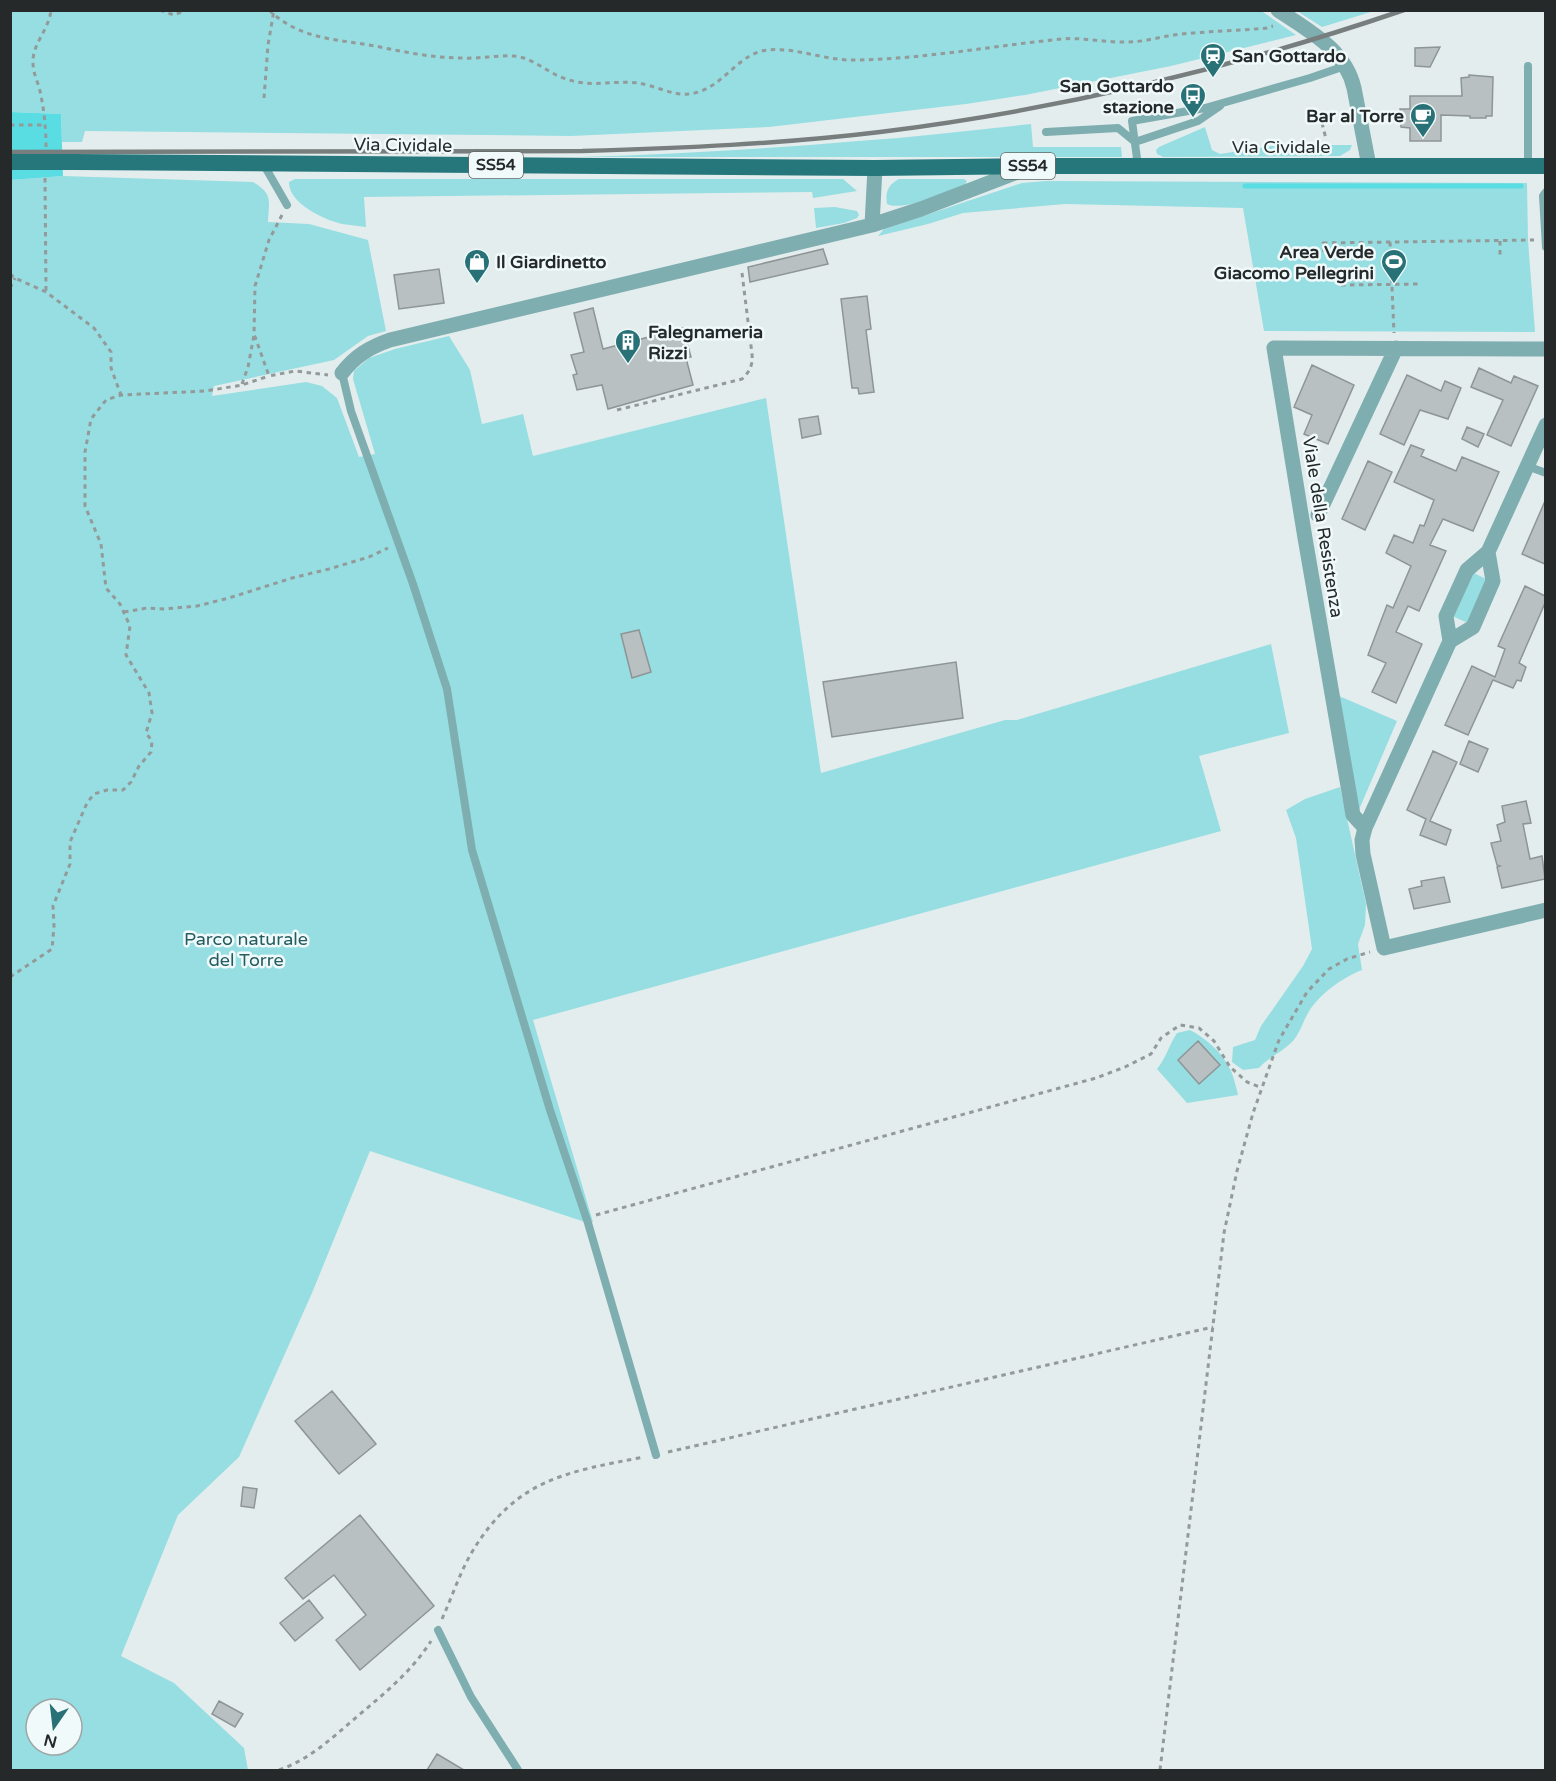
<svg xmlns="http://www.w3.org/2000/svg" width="1556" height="1781" font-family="'Varela Round',sans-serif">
<rect width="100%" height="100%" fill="#e4eded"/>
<path fill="#96dee2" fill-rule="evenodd" d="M1260,10L1296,35L1171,66L1025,95L966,104L769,127L571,136L85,131L82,142H62L61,114L11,112V11Z
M1297,11H1374L1322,27Z
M1031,124L1033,147H1121L1122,157H580C673,154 766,149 858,141C916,137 974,130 1031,124Z
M1205,127L1212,150L1220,154L1279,145H1352L1350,150L1340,156L1163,157L1157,154L1156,150L1159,147Z
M63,176L253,182C273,194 269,200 268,222L309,224L368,240L386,331L368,336L334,360L214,386L212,396L306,382L322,386L337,398L359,457L375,454L353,379L354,371L369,358L395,349L449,336L470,370L482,424L523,414L533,456L766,398L821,773L1005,720H1017L1271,644L1289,733L1199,756L1221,831L533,1020L593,1222L588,1223L370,1151L312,1293L239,1457L178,1515L121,1656L174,1683L244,1748L248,1770H11V180ZM36,1709H72V1745H36Z
M295,179H843L857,191L813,198L812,192L364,197L366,227C358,226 350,225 342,224C324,220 288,203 289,182Z
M899,179H964L967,181L965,185C949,192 902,212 887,204C885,192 888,185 899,179Z
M1046,181L1527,183L1528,240L1535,332L1264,331L1243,208L1065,204L963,213L928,224L878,236L884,229L1022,183Z
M835,207L857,211L859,215L857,218L844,223L816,228L814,208Z
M1472,572L1488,580L1468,623L1452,616Z
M1339,696L1397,721L1358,812Z
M1340,787L1366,904L1365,925L1358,944L1362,970C1342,978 1319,994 1308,1013C1303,1022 1299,1035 1292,1042C1282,1052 1269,1057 1259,1068L1243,1070L1232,1062L1233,1047L1255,1040L1261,1026L1303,966L1312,949L1296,838L1286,810L1305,799Z
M1190,1030C1207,1039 1223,1053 1231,1071C1234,1078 1236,1087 1238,1095L1187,1103L1157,1069C1166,1058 1169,1045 1177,1033Z"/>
<path fill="#5adce3" d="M11,112L61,114L63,176L11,180Z"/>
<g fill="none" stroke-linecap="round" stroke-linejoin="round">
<path stroke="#5adce3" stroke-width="5" d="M1245,186H1521"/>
</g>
<path fill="#b8c0c1" stroke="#8d9596" stroke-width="1.5" d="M1440,47L1430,67L1415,66V48Z
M1469,75L1493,77L1492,116H1486V118H1470V116L1441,115V141H1410V128L1401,127L1400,109H1410V96H1462L1461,78L1469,77Z
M823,249L828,264L750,282L748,267Z
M439,269L444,303L399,309L394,275Z
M867,296L871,329L866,330L874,392L859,394L858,388H852L841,299Z
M593,308L603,349L683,328L691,357L686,358L693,385L608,409L602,385L577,390L573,375L577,374L571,355L584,352L574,313Z
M1312,365L1354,385L1328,444L1304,434L1312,415L1294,407Z
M1479,368L1511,383L1514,376L1538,386L1511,446L1487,435L1503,400L1471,387Z
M1407,375L1441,391L1445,381L1461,388L1448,419L1420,410L1404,445L1380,434Z
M818,416L821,434L802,438L799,419Z
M1467,427L1484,434L1478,447L1462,439Z
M1411,445L1424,450L1421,456L1456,471L1462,457L1499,472L1473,531L1443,519L1430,545L1446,551L1419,611L1408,606L1396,632L1422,644L1396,703L1372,692L1386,663L1368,655L1387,605L1393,608L1411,566L1386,553L1394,535L1413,543L1420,525L1424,526L1434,500L1394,482Z
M1368,461L1392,472L1365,530L1342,519Z
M1545,501V564L1522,554Z
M1525,586L1545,596V603L1519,663L1526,667L1521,681L1517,680L1513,688L1493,680L1468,735L1445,725L1472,666L1495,677L1505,649L1498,646Z
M639,630L651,672L632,678L621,634Z
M956,662L963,718L832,737L823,682Z
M1469,741L1488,749L1478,772L1460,764Z
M1433,751L1457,762L1430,821L1451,830L1446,845L1420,835L1426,819L1407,810Z
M1526,801L1531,823L1523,824L1530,859L1542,856L1545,879L1502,888L1497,867L1500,866L1497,865L1491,843L1501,841L1497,825L1505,822L1502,806Z
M1444,877L1450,902L1414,909L1409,889L1422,886L1421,881Z
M1198,1041L1220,1065L1199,1084L1178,1060Z
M332,1391L376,1444L339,1474L295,1421Z
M243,1487L257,1489L254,1508L241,1506Z
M360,1515L434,1606L360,1670L336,1640L366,1615L334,1575L303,1599L285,1578Z
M309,1600L323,1618L295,1641L280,1623Z
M219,1701L243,1714L235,1727L212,1714Z
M437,1754L464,1770H427Z"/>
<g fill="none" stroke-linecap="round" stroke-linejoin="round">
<path stroke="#939a9a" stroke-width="3" stroke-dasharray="4.5 4.5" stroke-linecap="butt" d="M160,10L174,15L186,10
M269,10C300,40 337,39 375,46C404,52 433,58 462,58C479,59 497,55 514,56C534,58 547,73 566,79C592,88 612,80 638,83C653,85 674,96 688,94C723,91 736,53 768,50C796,47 826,61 855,60C924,59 992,46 1061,39C1083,37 1106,43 1128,42C1144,42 1159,37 1174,35C1205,31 1237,31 1267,28L1273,26
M264,98L268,45L274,10
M1322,123L1326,139
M10,125H46
M46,147C46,128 44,109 40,91C38,82 33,73 33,63C32,44 49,30 51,10
M45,178L46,292
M282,215L269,240L255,286L254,334L269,376L295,371L328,375
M1500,241V258
M1390,242L1394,333
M1324,252L1323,243L1534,240
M10,274L15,278L46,292L94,328L111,352V368L121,395
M1341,285L1421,284
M10,288L15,278
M242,384L248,367L254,335
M617,410L742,379C750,371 753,365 752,354L742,273
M124,612L147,608L164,609L197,606L229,598L292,578L329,569L369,557L388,548
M10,977L52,949L54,926L53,906L70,864V842L87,803L94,794L107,790H123L131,782L139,766L151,752L152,741L146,733L152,713L149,693L126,655L130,626L120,604L106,588L101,544L85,506V452L91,419L106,400L121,395L206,391L242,385L269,376
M596,1215L1096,1078L1125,1067L1151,1054L1161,1038L1180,1025L1199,1028L1214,1041L1230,1067L1247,1082L1262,1088
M668,1452L1213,1327
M442,1619C452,1597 460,1572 472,1552C516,1479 566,1472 644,1457
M279,1770C311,1759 334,1736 359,1715C386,1692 412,1671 431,1641
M1160,1770L1224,1233L1237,1171L1253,1113L1279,1040L1307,992L1329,969L1347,959L1370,952"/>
<path stroke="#7faeb1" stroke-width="8" d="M1528,66V167
M1046,132L1118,128L1135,142
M1135,142L1198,121L1220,106
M264,165L287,205
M1138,166L1132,121L1205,108L1310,78L1345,66
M1546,192L1543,196L1546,247
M342,373L351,411L413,584L447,689L472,850L550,1110L588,1223L656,1455
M1527,466L1546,473
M438,1630L471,1697L518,1770"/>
<path stroke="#7faeb1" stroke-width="15" d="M1278,10C1309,31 1345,49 1354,88L1369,166
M872,225L875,168
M342,373C355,356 370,347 390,340L872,225L921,209L1028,168
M1546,425L1488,552L1467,570L1446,616L1450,641L1365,828L1362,840L1363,854L1384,948L1546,910
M1318,515L1396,348
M1450,641L1473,627L1493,581L1488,552
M1365,828L1353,815L1305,538L1274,348L1546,349"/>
<path stroke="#25777c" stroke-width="16" d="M75,162L875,168L1034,166H1546"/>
<path stroke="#787e7e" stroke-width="4.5" d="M10,152L582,151C681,148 781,144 880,132C1058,110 1234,68 1404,10"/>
<path stroke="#25777c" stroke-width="16" d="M10,162H75"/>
</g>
<defs>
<symbol id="station-pin" viewBox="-11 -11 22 30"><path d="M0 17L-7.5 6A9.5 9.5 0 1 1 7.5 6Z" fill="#287277" stroke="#f1fafb"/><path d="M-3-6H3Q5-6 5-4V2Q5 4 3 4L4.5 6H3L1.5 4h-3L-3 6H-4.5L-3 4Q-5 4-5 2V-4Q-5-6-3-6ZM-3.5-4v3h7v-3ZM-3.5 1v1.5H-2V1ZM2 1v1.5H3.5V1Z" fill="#fff"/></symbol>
<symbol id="bus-pin" viewBox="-11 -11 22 30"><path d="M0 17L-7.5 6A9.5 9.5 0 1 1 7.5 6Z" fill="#287277" stroke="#f1fafb"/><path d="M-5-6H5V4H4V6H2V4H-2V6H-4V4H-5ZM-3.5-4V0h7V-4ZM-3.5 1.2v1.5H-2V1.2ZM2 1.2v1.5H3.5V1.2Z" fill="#fff"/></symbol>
<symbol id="cafe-pin" viewBox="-11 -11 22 30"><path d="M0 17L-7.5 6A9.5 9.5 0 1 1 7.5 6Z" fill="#287277" stroke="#f1fafb"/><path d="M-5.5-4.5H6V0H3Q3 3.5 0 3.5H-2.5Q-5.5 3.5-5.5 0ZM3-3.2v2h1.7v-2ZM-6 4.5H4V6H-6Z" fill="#fff"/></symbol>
<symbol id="shop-pin" viewBox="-11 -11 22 30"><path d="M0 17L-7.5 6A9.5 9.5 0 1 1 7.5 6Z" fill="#287277" stroke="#f1fafb"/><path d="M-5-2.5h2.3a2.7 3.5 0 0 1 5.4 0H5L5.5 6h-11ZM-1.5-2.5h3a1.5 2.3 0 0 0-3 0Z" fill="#fff"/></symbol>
<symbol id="stadium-pin" viewBox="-11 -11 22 30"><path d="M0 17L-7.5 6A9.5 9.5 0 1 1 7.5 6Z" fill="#287277" stroke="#f1fafb"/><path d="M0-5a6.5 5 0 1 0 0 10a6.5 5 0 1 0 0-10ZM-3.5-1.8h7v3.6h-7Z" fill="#fff"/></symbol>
<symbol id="building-pin" viewBox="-11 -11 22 30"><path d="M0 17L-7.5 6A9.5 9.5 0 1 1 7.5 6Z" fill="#287277" stroke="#f1fafb"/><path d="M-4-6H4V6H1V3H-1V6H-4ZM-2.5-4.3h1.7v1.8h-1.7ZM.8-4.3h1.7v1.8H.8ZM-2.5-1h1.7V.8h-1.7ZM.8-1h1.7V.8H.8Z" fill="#fff"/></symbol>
</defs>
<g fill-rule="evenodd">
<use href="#station-pin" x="1198" y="41" width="30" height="40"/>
<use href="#bus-pin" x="1178" y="81" width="30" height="40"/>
<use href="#cafe-pin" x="1408" y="101" width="30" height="40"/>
<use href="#shop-pin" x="462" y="247" width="30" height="40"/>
<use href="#stadium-pin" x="1379" y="247" width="30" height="40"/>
<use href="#building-pin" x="613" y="327" width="30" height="40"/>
</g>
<g text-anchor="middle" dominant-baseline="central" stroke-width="5" stroke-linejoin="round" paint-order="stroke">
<g fill="#f1fafb" stroke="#626868" stroke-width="1.5">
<rect x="469" y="152" width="54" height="26" rx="4.5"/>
<rect x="1001" y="153" width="54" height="26" rx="4.5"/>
</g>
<g font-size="16" font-weight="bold" fill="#252929">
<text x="496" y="165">SS54</text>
<text x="1028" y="166">SS54</text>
</g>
<g font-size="18" font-weight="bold" fill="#252929" stroke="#f1fafb" text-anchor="start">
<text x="1232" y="56">San Gottardo</text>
<text x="1174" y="86" text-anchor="end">San Gottardo<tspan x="1174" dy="21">stazione</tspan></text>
<text x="1404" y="116" text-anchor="end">Bar al Torre</text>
<text x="1374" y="252" text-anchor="end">Area Verde<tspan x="1374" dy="21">Giacomo Pellegrini</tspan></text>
<text x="496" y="262">Il Giardinetto</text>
<text x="648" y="332">Falegnameria<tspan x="648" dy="21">Rizzi</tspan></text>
</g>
<g font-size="18" fill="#252929" stroke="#f1fafb">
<text transform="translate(403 145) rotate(1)">Via Cividale</text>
<text x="1281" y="147">Via Cividale</text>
<text transform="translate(1323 527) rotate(81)">Viale della Resistenza</text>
</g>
<g font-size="18" fill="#255c5f" stroke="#f1fafb">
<text x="246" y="939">Parco naturale<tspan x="246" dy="21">del Torre</tspan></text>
</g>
</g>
<rect width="1556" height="1781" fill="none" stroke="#252929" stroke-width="24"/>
<g transform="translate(54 1727) rotate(194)"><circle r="28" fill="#f1fafb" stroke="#9fa6a7" stroke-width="1.5"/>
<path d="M0-4.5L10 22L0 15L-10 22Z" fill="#287277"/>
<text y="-9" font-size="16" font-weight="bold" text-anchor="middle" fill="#252929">N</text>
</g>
</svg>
